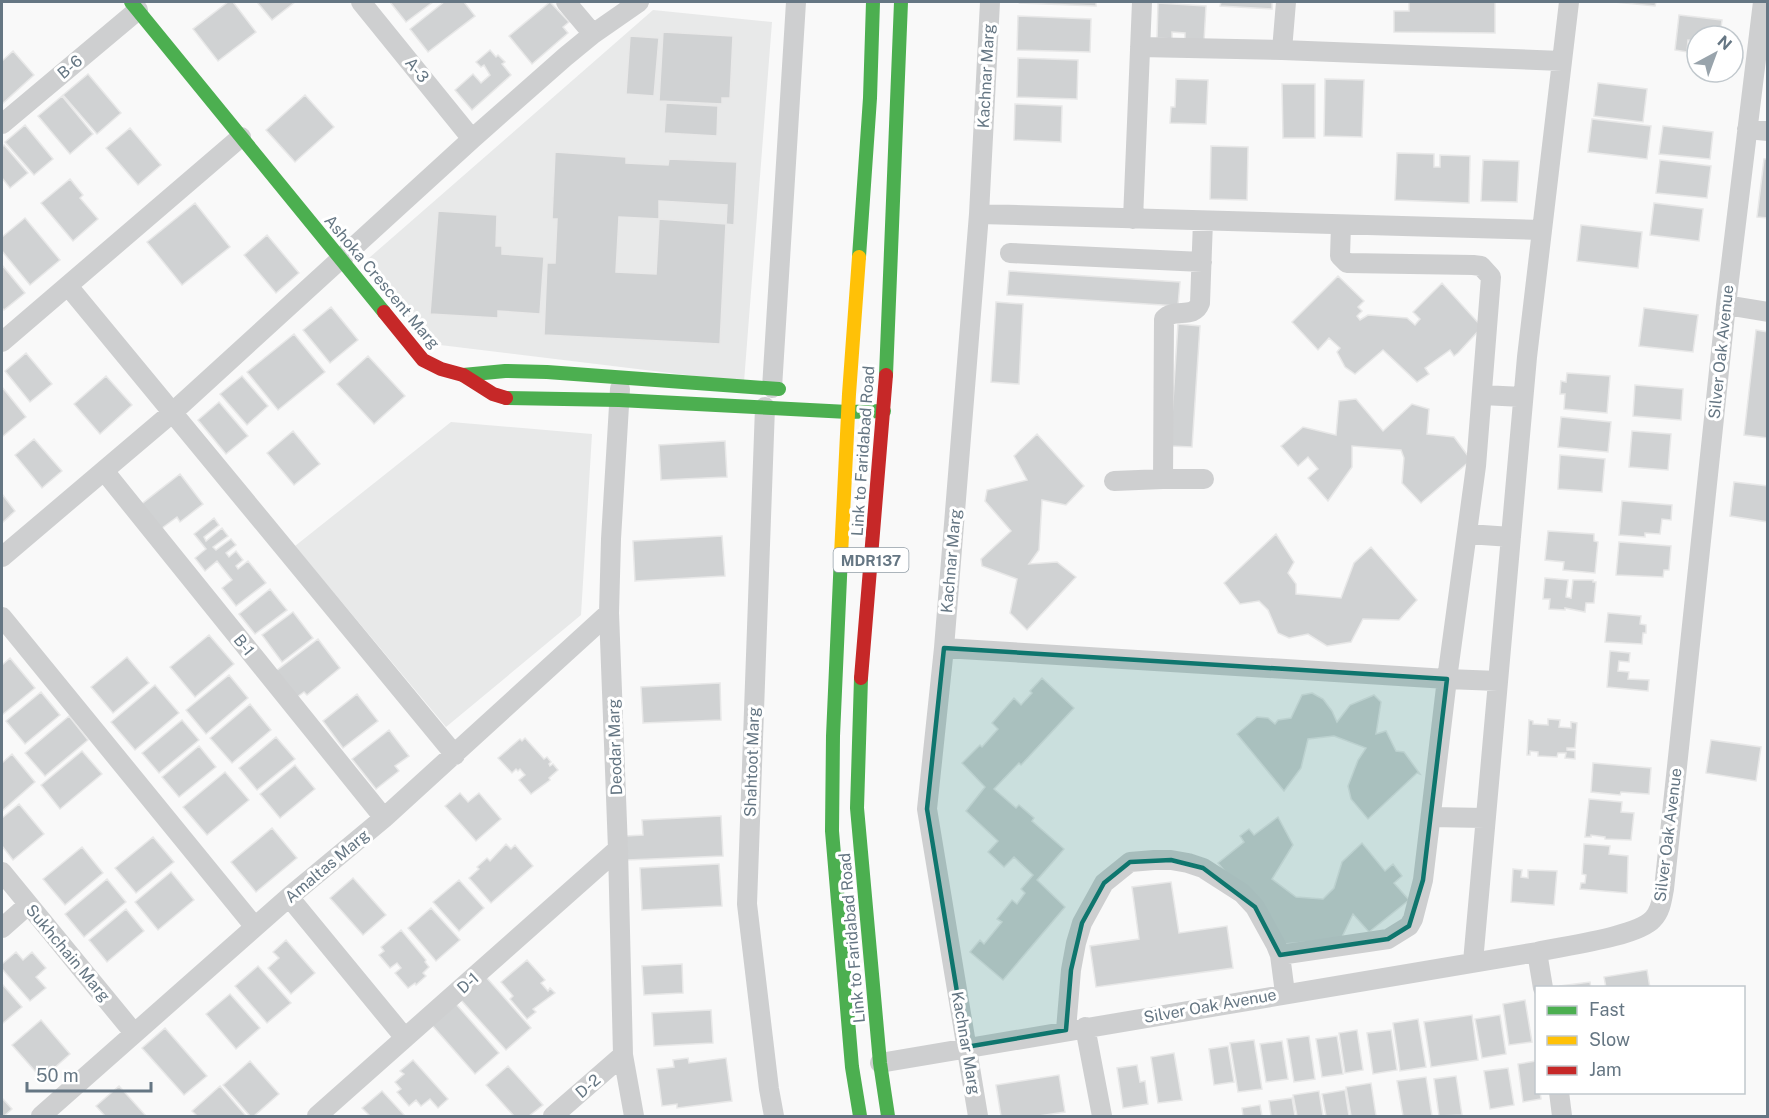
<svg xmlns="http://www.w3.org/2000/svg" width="1769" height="1118" font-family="'Public Sans',sans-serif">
<rect width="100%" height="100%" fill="#f9f9f9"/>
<path fill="#e8e9e9" d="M653,10L772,22L744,382L432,344L361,265Z
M451,422L592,434L581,615L446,727L295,546Z"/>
<path fill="#d0d2d3" stroke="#e8e8e8" stroke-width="1.5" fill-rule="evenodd" d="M228,2H233L256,32L218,61L193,29Z
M257,2H295L272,20Z
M390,2H433L406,22Z
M444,2H464L475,16L428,52L410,29Z
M550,2L569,22L563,27L568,33L532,64L509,36Z
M1021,2H1096V6L1020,3Z
M1221,2H1272V9L1220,6Z
M1409,2H1495V33L1394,32V11H1409Z
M1614,2H1656L1655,6Z
M1158,3L1206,6L1204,41L1185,40V33L1172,32V39L1157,38Z
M1679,15L1722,20L1720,36H1697V41L1688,40L1687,52L1675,50Z
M1018,16L1091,19L1090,52L1017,50Z
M663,32L733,36L730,98H722V104L659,101Z
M630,36L659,38L654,96L626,94Z
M490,50L496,57L498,55L505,62L502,64L511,75L472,110L455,90L473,74L481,83L490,75L484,65L481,67L476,62Z
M13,51L34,75L2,104V61Z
M1018,58L1078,60L1077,99L1017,97Z
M88,74L121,113L97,134L63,95Z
M1176,79L1208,80L1206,124L1170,123L1171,107H1175Z
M1325,79L1364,80L1362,137L1324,136Z
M1598,83L1647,89L1643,122L1594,116Z
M1282,84H1315V138H1283Z
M305,95L334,127L295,162L266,130Z
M62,96L93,134L70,154L38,116Z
M666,103L718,106L717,136L664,133Z
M1015,104L1062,106L1061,142L1014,140Z
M1592,119L1651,126L1647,159L1588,152Z
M25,125L53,159L34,175L5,142Z
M1663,126L1713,132L1710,159L1659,154Z
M130,128L161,165L138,185L106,148Z
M4,145L28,173L10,188L2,178V147Z
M1211,146L1248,147L1247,200L1210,199Z
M555,152L626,157V163L668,165L669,159L737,162L734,225L726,224L720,344L544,335L547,263H555L557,219H552ZM659,201L727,205L726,224L659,219ZM619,217L659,219L656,274L616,272Z
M1397,153L1434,154V167H1440V155L1470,156L1469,203L1395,200Z
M1764,159H1768V218L1757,217Z
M1483,160L1519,161L1517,202L1481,201Z
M1660,160L1711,166L1707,198L1656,193Z
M70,179L83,195L80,198L98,219L73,241L41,203Z
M195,203L230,247L182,285L147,242Z
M1654,203L1703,209L1699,241L1650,235Z
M438,211L497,215L496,246H502V254L544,257L540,314L498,311V318L430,314Z
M25,218L60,260L30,285L2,251V237Z
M1581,225L1642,232L1638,268L1577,261Z
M267,235L299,273L276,293L244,255Z
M2,265L25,293L4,310L2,308Z
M1009,271L1180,282L1178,306L1007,295Z
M1338,276L1364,301L1358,307L1362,311L1357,316L1360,320L1368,315L1407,318L1415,325L1420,319L1413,312L1442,283L1482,327L1458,353L1454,356L1450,350L1425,368L1429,374L1417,382L1383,350L1355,374L1345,367L1337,352L1340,348L1329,338L1318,350L1292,322Z
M996,302L1023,304L1019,384L991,382Z
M331,307L358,340L330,363L303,330Z
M1644,308L1698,315L1693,352L1639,346Z
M1178,324L1200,326L1192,447L1170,446Z
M1756,330L1768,332V438L1744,435Z
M294,334L325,372L278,410L247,372Z
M26,353L52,384L30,402L5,371Z
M368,356L405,396L374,424L337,384Z
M1567,373L1610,376L1607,413L1564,409L1565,394H1560L1561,381L1566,382Z
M106,376L132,405L100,434L74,404Z
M242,376L268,406L247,425L220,394Z
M1635,385L1683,389L1681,420L1633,416Z
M2,387L26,417L2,437Z
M1356,399L1383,431L1412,404L1429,409L1427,434L1454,437L1471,460L1421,503L1402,483L1404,458L1401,450L1352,446V467L1328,501L1308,478L1318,469L1308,457L1298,466L1281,446L1303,427L1336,435L1339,401Z
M219,402L248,436L226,454L198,420Z
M1561,417L1611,422L1608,452L1558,447Z
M293,431L320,464L294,485L267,453Z
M1632,431L1671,434L1668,470L1629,467Z
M1037,434L1084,486L1066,505L1042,500L1039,550L1029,564L1057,562L1076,577L1027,630L1010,613L1017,579L982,566L981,559L1011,531L985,501L987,490L1027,480L1014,456Z
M34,439L62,471L42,488L15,455Z
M725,441L727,477L661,480L659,445Z
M1560,455L1605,459L1602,492L1558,489Z
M180,474L203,504L180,522L177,517L158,531L139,506Z
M1734,482L1768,486V522L1730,516Z
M2,494L15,511L2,523Z
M1622,501L1672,505L1671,520L1662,519L1660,534L1645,533V537L1619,535Z
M214,518L219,525L204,537L206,541L222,528L228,536L213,547L216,550L231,539L236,545L226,553L229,557L236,551L243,560L236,566L238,569L248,561L266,583L236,606L222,588L232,580L217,561L205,571L195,558L206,549L194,534Z
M1548,531L1594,534V541L1598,542L1595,573L1563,570L1564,562L1545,560Z
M1276,534L1294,562L1288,573L1296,584V594L1341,598L1354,563L1371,547L1417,600L1399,620L1363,619L1351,642L1327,646L1308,634L1289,638L1278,633L1268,610L1259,601L1240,604L1224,583Z
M722,536L725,576L635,581L633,541Z
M1619,542L1671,546L1669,570H1664L1663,577L1616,575Z
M1545,578L1568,580L1566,597L1571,598L1573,580H1593V582H1596L1594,603H1586L1585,612L1565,608V610L1549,609L1550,599H1543Z
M270,589L287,610L255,634L239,614Z
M293,612L313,638L282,662L262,635Z
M1608,613L1641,616L1640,624L1646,625V633H1643L1642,644L1605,642Z
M209,635L234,664L195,697L170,667Z
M318,639L340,668L307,695L304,692L297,697L276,671Z
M1610,651L1630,653L1629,662L1619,661L1618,671L1629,672L1628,679L1649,680L1648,691L1607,687Z
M127,657L149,683L113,713L91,687Z
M10,658L35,688L2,715V665Z
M229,675L248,698L206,734L186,710Z
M1042,678L1074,708L1021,765L1019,763L994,789L1016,808L1019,805L1034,818L1032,821L1064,849L1037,880L1065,907L1003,980L970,952L980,940L984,944L1002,922L997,919L1012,900L1017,904L1025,893L1021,889L1033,875L1014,857L1004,867L988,852L998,841L966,811L985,787L962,763L980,745L982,747L998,729L992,723L1014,698L1021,705L1032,693L1030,691Z
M720,683L721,720L643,723L641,687Z
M155,685L179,713L135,750L111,722Z
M41,692L60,715L25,744L6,721Z
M1312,693L1323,699L1332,711L1337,722L1350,705L1374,695L1381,702L1376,734L1386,731L1396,751L1404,752L1420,774L1417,773L1368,819L1351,799L1348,786L1358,760L1366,748L1334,736L1308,739L1301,768L1284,791L1237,734L1257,717L1268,718L1275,724L1278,720L1291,718L1302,695Z
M357,694L378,721L343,748L323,721Z
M250,704L271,730L232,763L210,738Z
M69,716L88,740L45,776L25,753Z
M1548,719L1560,720L1559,727L1571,728V722L1577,723L1575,748H1567V750L1575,751V759L1565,758L1566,753H1558L1557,757L1538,756V752L1530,751V755H1527L1529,720L1533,721V724L1548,725Z
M182,720L199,740L159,773L142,753Z
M389,730L409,756L395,766L399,771L376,789L352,759Z
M276,737L295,759L257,790L239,768Z
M525,738L544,759L547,757L551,762L549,764L550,766L553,764L558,770L549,778L550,780L531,794L519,780L525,775L520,769L518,771L516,769L512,773L498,758L520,739L522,741Z
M1711,740L1761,747L1756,781L1706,773Z
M199,746L216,767L179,797L162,777Z
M82,751L102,774L60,809L41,785Z
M12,754L35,782L2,811V763Z
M1593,763L1651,768L1649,794L1621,792L1620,795L1591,792Z
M295,765L315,789L280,818L260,794Z
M225,772L249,800L207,835L183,807Z
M460,793L468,802L479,793L501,819L476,841L445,806Z
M1589,799L1622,802L1621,812L1634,813L1631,840L1605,839V837L1591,835V837H1585Z
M19,804L44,834L13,860L2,846V818Z
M721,816L723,856L627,860L626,836L643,835L642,820Z
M1278,817L1293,845L1272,879L1296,897L1323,899L1334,888L1342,862L1362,843L1385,871L1393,864L1402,876L1394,883L1409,900L1369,932L1353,914L1341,939L1284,944L1218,863L1244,842L1240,836L1249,829L1254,835Z
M272,828L297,858L256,892L231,862Z
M153,837L174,862L136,893L115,868Z
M506,844L511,849L515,845L533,866L491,903L469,878L479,869L477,867L487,858L490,861Z
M1584,844L1610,846L1609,854L1628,856L1627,893L1580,889L1581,883H1585L1586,875L1582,874Z
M82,847L103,873L65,905L43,879Z
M719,864L722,906L642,910L640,868Z
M1513,869L1522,870L1521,877L1528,878V870L1557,871L1554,905L1511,902Z
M171,872L194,900L158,930L135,902Z
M353,878L386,915L363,935L330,898Z
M107,879L126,902L84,937L65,914Z
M459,880L484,908L459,931L433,902Z
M1171,882L1179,933L1227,926L1233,968L1096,987L1090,946L1139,939L1132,887Z
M431,908L460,940L436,961L408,928Z
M126,909L144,931L107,962L89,940Z
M401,930L426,960L425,962L429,967L423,973L426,976L416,985L415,983L408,988L395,973L401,968L397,963L390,968L379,955L384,951L381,947Z
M286,940L315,973L291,994L268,968L279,958L273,952Z
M16,952L23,960L32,952L46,968L36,977L46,988L30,1001L2,969V964Z
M527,960L545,980L541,983L548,991L550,988L555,993L533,1009L536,1012L527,1019L510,999L513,996L501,982Z
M682,964L683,993L644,995L642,966Z
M258,966L291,1003L267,1023L235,986Z
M1647,970L1650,988H1606L1604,977Z
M486,977L531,1028L506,1050L461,1000Z
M1590,982L1591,988H1560V986Z
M2,984L22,1007L3,1023L2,1022Z
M230,994L260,1028L236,1049L206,1014Z
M1525,1000L1532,1042L1509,1045L1503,1004Z
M455,1003L499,1053L475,1074L431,1024Z
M711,1010L713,1043L654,1046L652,1013Z
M1472,1015L1478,1060L1431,1067L1424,1022Z
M1500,1015L1506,1054L1482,1058L1475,1019Z
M1418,1019L1426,1067L1400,1071L1393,1023Z
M41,1020L70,1054L42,1079L12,1045Z
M165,1028L207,1076L184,1095L142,1048Z
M1357,1030L1363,1070L1345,1073L1339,1033Z
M1391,1030L1397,1070L1373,1074L1367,1033Z
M1309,1036L1315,1079L1294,1082L1287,1039Z
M1337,1036L1343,1074L1322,1077L1316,1039Z
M1254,1040L1262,1089L1238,1092L1230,1043Z
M1282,1041L1288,1079L1266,1082L1260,1044Z
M1228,1046L1234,1082L1214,1085L1209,1049Z
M1174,1053L1182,1100L1158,1103L1151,1057Z
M688,1058L689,1063L726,1058L732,1101L677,1108V1104L662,1106L657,1069L674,1067L673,1060Z
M413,1060L448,1099L438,1108L430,1099L421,1106L416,1100L409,1106L397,1092L401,1089L395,1082L404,1074L400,1071Z
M250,1061L279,1094L254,1116H250L223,1085Z
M1536,1061V1092H1540L1541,1099L1523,1102L1518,1064Z
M1137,1065L1140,1082L1145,1081L1148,1104L1123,1108L1117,1068Z
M508,1066L543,1105L529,1116H514L486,1085Z
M1508,1068L1514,1105L1490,1109L1484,1071Z
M1059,1075L1065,1112L1039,1116H1001L996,1085Z
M1456,1076L1462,1115L1439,1116L1434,1079Z
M1426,1077L1432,1116H1403L1397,1081Z
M1371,1083L1376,1116H1351L1346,1087Z
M119,1086L146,1116H105L96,1106Z
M220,1086L246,1116H197L192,1111Z
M1345,1090L1349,1116H1326L1322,1094Z
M382,1091L405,1116H370L362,1108Z
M1319,1091L1323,1116H1297L1293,1095Z
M2,1098L12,1109L4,1116H2Z
M1292,1098L1295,1116H1271L1269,1101Z
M1260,1105L1262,1116H1243L1242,1108Z"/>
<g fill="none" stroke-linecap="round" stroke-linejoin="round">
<path stroke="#cecfd0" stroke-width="20" d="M361,2L472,139
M566,2L593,34
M1140,47L1282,50L1562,61
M1282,50L1286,2
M2,124L138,10
M1747,129L1768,131
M979,214L1541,230
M1133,219L1142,2
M1010,253L1202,262
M68,286L455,755
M1726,305L1768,312
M2,342L241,137
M772,388L796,2
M620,389L611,539L609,613L618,849L623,1055L634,1116
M1482,395L1523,397
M765,407L747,904L769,1089L774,1116
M105,472L384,818
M1163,479H1204
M1114,481L1163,479L1164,319C1174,307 1194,320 1200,303L1203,221
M1468,534L1511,537
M2,557L173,412L472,139L565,57L593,34L639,2
M2,617L255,927
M944,648L1447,679L1476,466L1491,277L1481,266L1473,265L1347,263L1340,256L1341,225
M1431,817L1485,818
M2,872L134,1033
M289,897L405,1038
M2,928L28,905
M1537,952L1543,988
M1280,955L1388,939L1409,926L1413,919L1423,880L1447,679L1498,681
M1473,962L1527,357L1569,2
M1085,1027L1102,1116
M1066,1030L1071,970L1076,943L1082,923L1104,883L1130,862L1154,860H1171L1188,863L1203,868L1242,893L1255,907L1276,945L1280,955L1285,993
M880,1063L1537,952C1563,946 1637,937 1653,919C1661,911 1662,899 1664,889L1726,305L1763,2
M1559,1092L1562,1116
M41,1116L289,897L384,818L609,613
M317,1116L618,849
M553,1116L623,1055
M978,1116L927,809L944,648L979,214L990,2"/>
<path stroke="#4caf50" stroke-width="14" d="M131,2L384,312
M859,257L870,98L873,2
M463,375L505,371L547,372L779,389
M886,375L901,2
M506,398L619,400L848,412L884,411
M841,555L833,736L832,831L852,1067L860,1116
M861,678L857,808L880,1063L888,1116"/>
<path stroke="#ffc107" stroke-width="14" d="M841,555L849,394L859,257"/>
<path stroke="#c62828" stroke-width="14" d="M384,312L423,360L441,369L463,375L493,394L506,398
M861,678L886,375"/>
</g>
<path fill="#0f766e" fill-opacity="0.2" stroke="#0f766e" stroke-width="4.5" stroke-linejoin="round" d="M944,648L1447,679L1423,880L1409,926L1388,939L1280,955L1255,907L1203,868L1171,860L1130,862L1104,883L1082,923L1071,970L1066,1030L966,1047L927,809Z"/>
<g text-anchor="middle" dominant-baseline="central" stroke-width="6" stroke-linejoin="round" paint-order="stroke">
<rect fill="#fff" stroke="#939fa8" stroke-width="1.5" x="833.5" y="548" width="75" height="24" rx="4.5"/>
<g font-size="15" font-weight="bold" fill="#657683">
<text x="871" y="560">MDR137</text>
</g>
<g font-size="16" fill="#657683" stroke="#fff">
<text transform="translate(70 67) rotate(-40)">B-6</text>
<text transform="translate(417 70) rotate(51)">A-3</text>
<text transform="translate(986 76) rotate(-87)">Kachnar Marg</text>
<text transform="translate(382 282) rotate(50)">Ashoka Crescent Marg</text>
<text transform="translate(1721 352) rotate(-84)">Silver Oak Avenue</text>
<text transform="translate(863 451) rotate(-86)">Link to Faridabad Road</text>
<text transform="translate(951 561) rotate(-85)">Kachnar Marg</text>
<text transform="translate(244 645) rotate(51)">B-1</text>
<text transform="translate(615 747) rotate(-92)">Deodar Marg</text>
<text transform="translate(752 762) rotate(-88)">Shahtoot Marg</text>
<text transform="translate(1668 835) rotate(-83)">Silver Oak Avenue</text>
<text transform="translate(327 866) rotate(-40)">Amaltas Marg</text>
<text transform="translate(852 938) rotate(-95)">Link to Faridabad Road</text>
<text transform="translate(68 953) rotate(50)">Sukhchain Marg</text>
<text transform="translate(468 983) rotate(-42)">D-1</text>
<text transform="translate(1210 1006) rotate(-10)">Silver Oak Avenue</text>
<text transform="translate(966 1043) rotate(80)">Kachnar Marg</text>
<text transform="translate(588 1086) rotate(-41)">D-2</text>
</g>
</g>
<rect width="1769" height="1118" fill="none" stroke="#657683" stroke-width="6"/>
<rect x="1535" y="986" width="210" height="108" fill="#ffffff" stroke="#c1c8cd" stroke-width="1.5"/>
<rect x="1547" y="1006" width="30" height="9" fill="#4caf50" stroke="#c1c8cd" stroke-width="1.5"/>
<text x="1589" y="1016" font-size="18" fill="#657683">Fast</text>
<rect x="1547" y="1036" width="30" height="9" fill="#ffc107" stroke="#c1c8cd" stroke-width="1.5"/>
<text x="1589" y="1046" font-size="18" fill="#657683">Slow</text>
<rect x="1547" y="1066" width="30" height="9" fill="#c62828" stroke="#c1c8cd" stroke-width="1.5"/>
<text x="1589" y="1076" font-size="18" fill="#657683">Jam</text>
<g transform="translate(1715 54) rotate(41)"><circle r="28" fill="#ffffff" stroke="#c1c8cd" stroke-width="1.5"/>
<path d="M0-4.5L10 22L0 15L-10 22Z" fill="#99a4ac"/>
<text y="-9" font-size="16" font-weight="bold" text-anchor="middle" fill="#657683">N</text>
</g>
<path d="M27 1082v9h124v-9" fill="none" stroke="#657683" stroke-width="3"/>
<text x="36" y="1082" font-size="18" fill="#657683" stroke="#ffffff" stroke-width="4.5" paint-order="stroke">50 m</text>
</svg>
